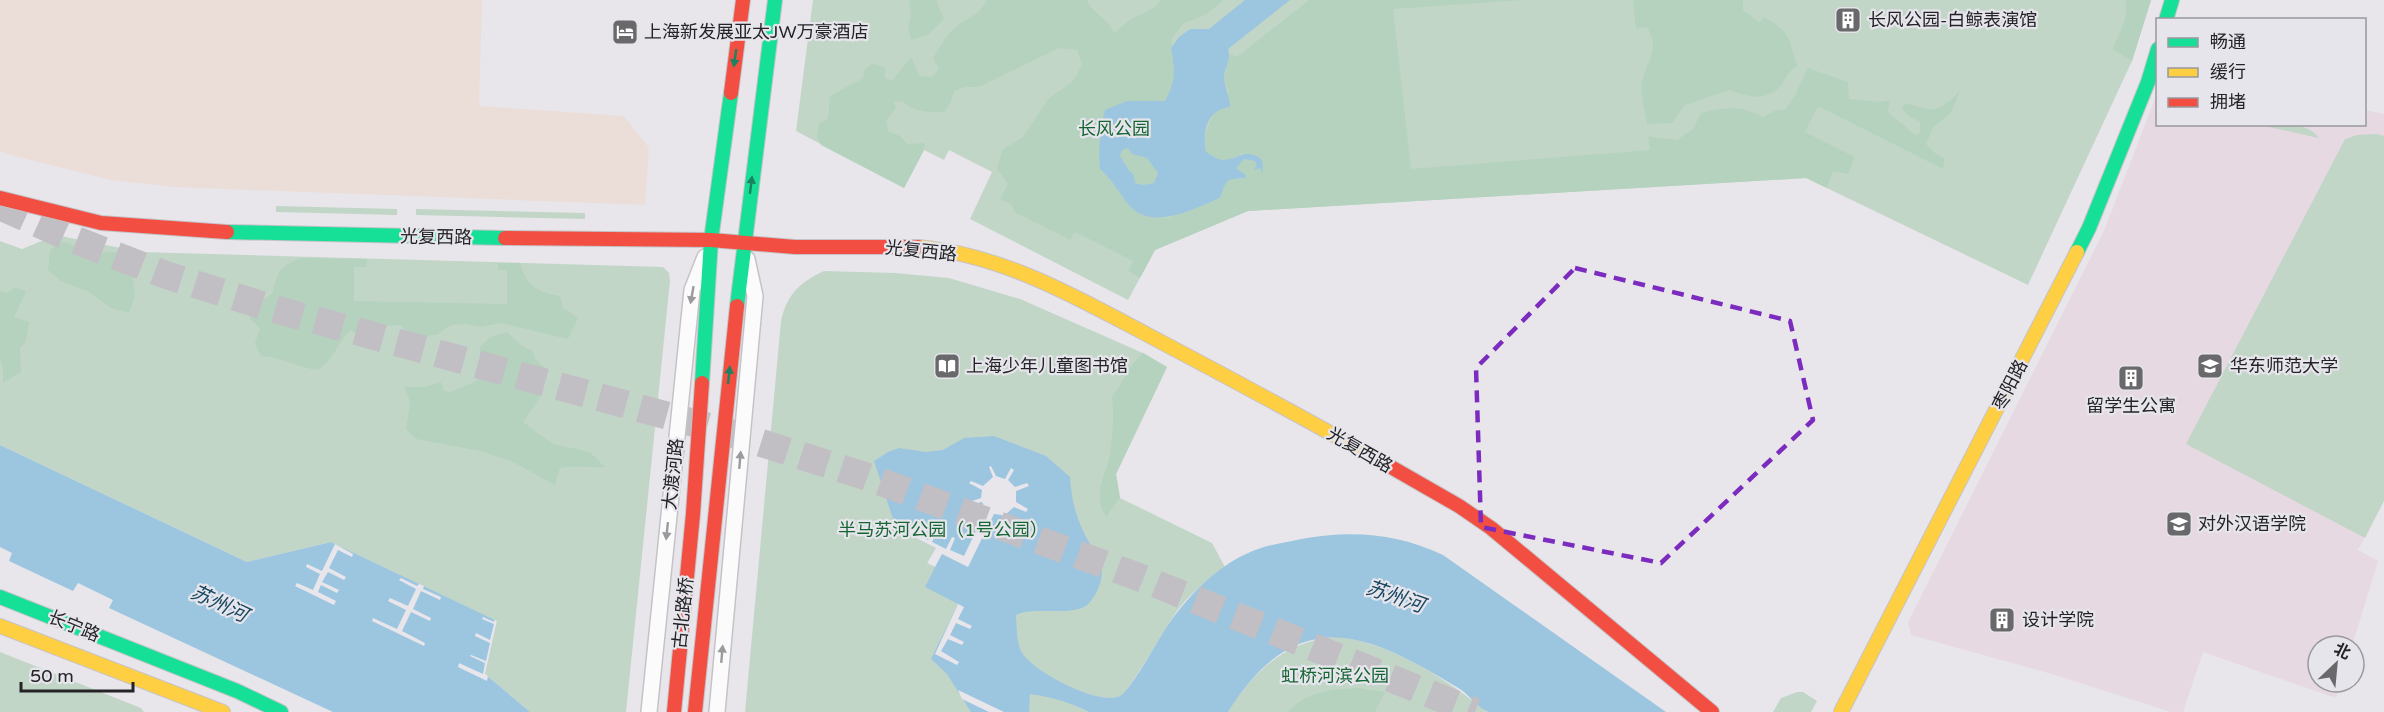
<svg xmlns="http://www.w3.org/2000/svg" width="2384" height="712" font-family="'Varela Round','Noto Sans SC',sans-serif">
<rect width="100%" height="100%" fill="#e8e6eb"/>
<path fill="#ebded9" d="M0,0H482L479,106L624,116L649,148L645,205L174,187L111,180L14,156L0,151Z"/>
<path fill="#e6d9e2" d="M2157,94L2158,124H2364L2365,110L2384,114V500L2358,550L2378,561L2352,646H2318V682H2341L2336,698L2203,652L2183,712H2171L2052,674L1911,635L1908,622L2103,233Z"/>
<path fill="#c2d6c7" d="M813,0H2151L2132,61L2028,285L1806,178L1248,211L1155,250L1128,300L970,219L992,172L949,150L944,160L924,150L904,188L796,131Z
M2260,125C2281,124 2305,120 2319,138Z
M2377,134L2384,136V501L2365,538L2186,444L2345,139L2357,135Z
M276,206L397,209V215L276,212Z
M416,209L585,213V219L416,215Z
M56,235L141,252L663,267L669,273L670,281L626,712H530L485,674L496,621L331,542L247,562L0,445V241L22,249Z
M824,271L895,273L949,278L1020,299L1143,353L1167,367L1116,474L1120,498L1212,543L1225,567C1210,578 1192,592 1180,607C1169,621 1129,692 1121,696C1110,701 1090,695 1079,691L1073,704L1089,712H745L781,321C787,294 800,282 824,271Z
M1337,637C1388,641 1448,680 1487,712H1228C1254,671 1286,640 1337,637Z
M0,652L141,708L144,712H0Z
M1797,692H1803L1817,701L1811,712H1773L1781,698Z"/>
<path fill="#b5d2be" d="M909,0H936L944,19L928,35L911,40L908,28L911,15Z
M987,0H1087C1094,15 1107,17 1114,33L1131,19L1154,8L1161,0H1224L1205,15L1183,24L1172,38L1171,48L1174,66L1173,88L1165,101H1127L1105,111L1100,169L1111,178L1131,208L1150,217L1169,218L1231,178L1242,179L1245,174L1236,168L1244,159L1255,161L1260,168L1262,160L1242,154L1228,160L1219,159L1206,152C1201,126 1216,113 1229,93L1224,79L1230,54L1237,57L1309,0H1523L1393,9L1411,169L1650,150L1648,136L1677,140L1693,129L1701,113C1725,107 1740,105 1763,117L1776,110H1785L1794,97L1808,68L1848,82L1849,99L1880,102L1890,100L1888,112L1915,135L1920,132V122L1910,117L1901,108L1906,103C1936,113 1938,112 1960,91L1951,113L1933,128L1926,144L1936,154L1945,159L1943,169L1818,106L1805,132L1855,157L1848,174L1833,171L1827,188L1806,178L1248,211L1155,250L1140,278L1128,271L1133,261L1075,232L1070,240L1014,212L1012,205L1000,199L1008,184L997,169L1002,150L1023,137L1048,99L1073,81L1082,65L1077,50L1059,48L979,87H965L954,91L951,102L945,112C929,112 914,113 902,101L894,102L896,108L886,121L888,131L900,136L908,144L925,143L924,150L904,188L821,145L817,136L819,124L828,118L830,96L863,78L865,69L873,63L885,68V78L892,81L911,57L920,76L932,77L939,69L933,58C940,47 948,32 959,24C974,14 977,17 987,0Z
M1633,0H1743V10L1759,22L1764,17C1772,22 1783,28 1787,36C1793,45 1792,56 1798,65C1790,70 1787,76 1782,84C1767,103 1749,97 1729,90L1685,105L1672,123L1647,124C1645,111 1640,94 1642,81C1647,59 1661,51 1647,27L1636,29Z
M2125,0H2151L2132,61L2112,49C2119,35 2130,16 2125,0Z
M1128,148L1132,154L1147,158L1158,173L1154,183L1143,185L1135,183L1134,175L1128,169L1120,156L1122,150Z
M61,242L70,243L83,253L118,252L131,261L135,296L129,313L111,308L87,291L60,281L48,270L50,250Z
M300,258L367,259V267H354V301L507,304V270H498V263H520C527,286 537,292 560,296L563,308L578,318L568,339L501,323L482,327L466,324L451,325L437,335H429L422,345H411L408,332L399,325L371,327V341L350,330C339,343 332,360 318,370C298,368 282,357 261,356L255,343L260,328L249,318L254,306L272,294C277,273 279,267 300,258Z
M15,287L26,292L14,317L29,322L26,341L20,348L21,372L3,383V369L0,358V290L7,293Z
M507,332L521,345L533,351L535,359L547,370L542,394L523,422L553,444L590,452L605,467C590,468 575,465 560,468L555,485L513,462L480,451L416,439L406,429L410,401L404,387H425L441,382L444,391L451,392C461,386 471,386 480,378V347L490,337Z
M1143,353L1167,367L1116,474L1120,498L1106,517C1091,493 1106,477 1110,453C1113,435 1114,415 1112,397C1123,383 1130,363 1143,353Z
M1360,688L1385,692L1375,712H1287C1310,690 1329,690 1360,688Z"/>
<path fill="#9cc5e0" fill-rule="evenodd" d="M1245,0H1290L1228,49C1232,59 1224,68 1224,78C1224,84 1230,98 1230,107C1207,110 1202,131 1206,152C1210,154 1215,158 1219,159C1236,164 1243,145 1262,160L1263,173L1260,168L1253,170L1257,165L1255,161L1244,159L1236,168L1245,174L1246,178C1226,179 1227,178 1220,198C1195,208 1152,232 1129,205C1119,193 1113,180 1100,169C1098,149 1100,130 1105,110L1127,101H1165C1176,82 1175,69 1171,48L1179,37L1190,29H1209ZM1128,148L1132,154L1147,158L1158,173L1154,183L1143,185L1135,183L1134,175L1128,169L1120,156L1122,150Z
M994,436L1046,456L1070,477C1071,494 1074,510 1081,526C1092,554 1112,562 1096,593C1093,598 1090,604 1084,607C1065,616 1032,606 1016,615C1017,626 1016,641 1021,651C1031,671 1098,706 1120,696C1130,692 1159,638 1168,625C1190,593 1223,560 1261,548C1274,544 1288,542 1301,539C1351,530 1397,533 1443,555L1666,712C1620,712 1575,712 1529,712C1519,712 1496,712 1488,712C1478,708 1469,695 1460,689C1367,632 1298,601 1228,712H1089C1070,702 1052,697 1030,694L1029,712H971L947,674L931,659L958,604L925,587L935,567L927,563L936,548L896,528L874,461L888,452L899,448L926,452L943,450L964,438Z
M0,445L247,562L331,542L497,621L485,674L530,712H333L109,608L113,600L78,583L73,591L9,561L12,553L0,547Z"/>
<path fill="#e8e6eb" d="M991,466L996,476L1005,479L1011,468L1014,470L1008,480L1015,487L1027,483L1029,486L1016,491V502L1028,509L1026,512L1014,507L1006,514L1010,526L1006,527L1002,515L994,514L968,567L942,554L935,567L927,563L936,548L896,528L894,522L911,530L917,520L920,521L915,533L928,540L935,528L938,530L932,542L946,549L952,537L955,538L950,550L964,556L986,510L982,502L971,505L969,502L981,498L982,490L969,483L971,481L983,486L993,477L989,467Z
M335,544L353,554L352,557L338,550L329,568L346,577L344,580L328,572L322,582L339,590L337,593L321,585L318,592L336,601L334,605L295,586L297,583L313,590L320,574L306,567L307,564L322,571Z
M401,578L417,586L419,584L424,586L423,589L441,597L440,600L421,591L413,609L431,618L430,621L411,612L402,631L425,643L424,646L372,621L373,618L397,629L406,610L388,601L390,598L408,606L416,589L399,580Z
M958,604L964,607L958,619L972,626L970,629L956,623L950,635L964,642L962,645L948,639L941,651L959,662L957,665L935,654Z
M483,617L494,622V620L497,621L485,674L488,676L487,681L458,667L459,663L483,674L485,663L470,656L471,655L486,661L490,643L475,636L476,633L490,640L494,624L482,619Z
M958,690L1004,712H989L962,699Z"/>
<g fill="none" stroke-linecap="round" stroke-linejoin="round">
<path stroke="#c1bfc4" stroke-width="28" stroke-dasharray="28 14" stroke-linecap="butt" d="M0,206L68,237L163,274L271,308L727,432L865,476L1136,576L1475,712"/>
<defs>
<path id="street" d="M649,712L692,290L705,257
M717,712L755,296L747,259"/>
<path id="fast" d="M2166,20L2172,0
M227,232L505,238
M2077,252L2089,228L2148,82L2158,49
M737,306L775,0
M702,383L711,240L731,93
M0,597L237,691L281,712"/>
<path id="slow" d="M918,247C1007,255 1085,302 1163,343C1237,382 1311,422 1384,463
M0,626L223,712
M1841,712L2077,252"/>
<path id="jam" d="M731,93L743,0
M0,198L101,223L227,232
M505,238L711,240L795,247H918
M1384,463L1459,506L1491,528L1712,712
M674,712L693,514L702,383
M695,712L737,306"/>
</defs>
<use href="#street" stroke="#c5c3c7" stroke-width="18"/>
<use href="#fast" stroke="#c5c3c7" stroke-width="16"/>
<use href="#slow" stroke="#c5c3c7" stroke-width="16"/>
<use href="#jam" stroke="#c5c3c7" stroke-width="16"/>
<use href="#street" stroke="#fcfbfc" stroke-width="15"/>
<use href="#fast" stroke="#16e098" stroke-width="14"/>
<use href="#slow" stroke="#ffcf43" stroke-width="14"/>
<use href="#jam" stroke="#f24e42" stroke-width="14"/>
</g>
<defs><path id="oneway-solid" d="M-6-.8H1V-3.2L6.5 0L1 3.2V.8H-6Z" transform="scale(1.5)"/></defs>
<g fill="#1d825f">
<use href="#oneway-solid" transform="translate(735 58) rotate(98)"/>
<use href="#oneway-solid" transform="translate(751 185) rotate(-83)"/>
<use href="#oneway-solid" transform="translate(729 375) rotate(-84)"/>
</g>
<g fill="#9b9a9c">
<use href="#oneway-solid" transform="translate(692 295) rotate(100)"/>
<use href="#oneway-solid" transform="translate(740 460) rotate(-85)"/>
<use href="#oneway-solid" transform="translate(667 531) rotate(96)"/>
<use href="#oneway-solid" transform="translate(722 654) rotate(-85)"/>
</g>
<path fill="none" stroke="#7b2cbf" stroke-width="4.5" stroke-dasharray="12 8" stroke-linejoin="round" d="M1575,268L1790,321L1813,420L1661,563L1481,527L1476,368Z"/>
<defs>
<symbol id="building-square" viewBox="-11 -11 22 22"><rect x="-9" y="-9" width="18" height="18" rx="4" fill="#69686b" stroke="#e7e5ec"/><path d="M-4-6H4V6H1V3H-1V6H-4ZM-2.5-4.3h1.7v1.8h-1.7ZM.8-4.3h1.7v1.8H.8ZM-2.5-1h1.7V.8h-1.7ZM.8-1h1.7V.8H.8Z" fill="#fff"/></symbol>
<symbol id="hotel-square" viewBox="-11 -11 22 22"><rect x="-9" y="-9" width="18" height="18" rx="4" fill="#69686b" stroke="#e7e5ec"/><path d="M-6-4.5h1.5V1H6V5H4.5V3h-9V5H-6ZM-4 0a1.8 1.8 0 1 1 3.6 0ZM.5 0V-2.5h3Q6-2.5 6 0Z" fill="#fff"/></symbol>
<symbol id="library-square" viewBox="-11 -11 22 22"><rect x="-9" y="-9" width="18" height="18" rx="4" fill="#69686b" stroke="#e7e5ec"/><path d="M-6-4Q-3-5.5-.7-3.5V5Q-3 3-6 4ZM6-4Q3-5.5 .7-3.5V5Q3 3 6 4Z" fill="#fff"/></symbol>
<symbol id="university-square" viewBox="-11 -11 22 22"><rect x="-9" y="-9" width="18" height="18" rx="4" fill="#69686b" stroke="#e7e5ec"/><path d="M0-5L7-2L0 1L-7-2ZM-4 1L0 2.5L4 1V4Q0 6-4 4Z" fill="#fff"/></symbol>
<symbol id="school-square" viewBox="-11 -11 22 22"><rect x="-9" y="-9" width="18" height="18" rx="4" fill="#69686b" stroke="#e7e5ec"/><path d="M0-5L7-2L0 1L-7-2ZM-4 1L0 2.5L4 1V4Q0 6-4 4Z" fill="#fff"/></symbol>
</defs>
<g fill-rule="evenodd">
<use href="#building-square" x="1833" y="5" width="30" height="30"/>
<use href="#hotel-square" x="610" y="17" width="30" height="30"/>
<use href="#library-square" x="932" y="351" width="30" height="30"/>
<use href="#university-square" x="2195" y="351" width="30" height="30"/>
<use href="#building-square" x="2116" y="363" width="30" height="30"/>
<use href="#school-square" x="2164" y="509" width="30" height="30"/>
<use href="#building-square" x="1987" y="605" width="30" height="30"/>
</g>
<g text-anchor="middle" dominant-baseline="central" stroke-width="4.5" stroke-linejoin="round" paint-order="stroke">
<g font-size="18" fill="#242426" stroke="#e7e5ec" text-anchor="start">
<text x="1868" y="20">长风公园-白鲸表演馆</text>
<text x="644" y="32">上海新发展亚太JW万豪酒店</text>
<text x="966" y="366">上海少年儿童图书馆</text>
<text x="2230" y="366">华东师范大学</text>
<text x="2131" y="406" text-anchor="middle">留学生公寓</text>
<text x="2198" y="524">对外汉语学院</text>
<text x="2022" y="620">设计学院</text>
</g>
<g font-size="18" fill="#166634" stroke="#e7e5ec">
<text x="1114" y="129">长风公园</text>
<text x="943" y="530">半马苏河公园（1号公园）</text>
<text x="1335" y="676">虹桥河滨公园</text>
</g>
<g font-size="18" fill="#242426" stroke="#e7e5ec">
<text transform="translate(436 237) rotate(1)">光复西路</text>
<text transform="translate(921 251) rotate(6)">光复西路</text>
<text transform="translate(2010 385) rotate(-63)">枣阳路</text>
<text transform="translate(1360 450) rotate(30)">光复西路</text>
<text transform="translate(673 474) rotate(-84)">大渡河路</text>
<text transform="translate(683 613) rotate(-84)">古北路桥</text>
<text transform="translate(74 626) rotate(22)">长宁路</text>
</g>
<g font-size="20" font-style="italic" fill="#194861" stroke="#e7e5ec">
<text transform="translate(1395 597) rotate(19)">苏州河</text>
<text transform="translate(219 604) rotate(25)">苏州河</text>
</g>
</g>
<rect x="2156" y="18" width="210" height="108" fill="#e7e5ec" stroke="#99989d" stroke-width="1.5"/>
<rect x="2168" y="38" width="30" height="9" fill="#16e098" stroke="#99989d" stroke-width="1.5"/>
<text x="2210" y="48" font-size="18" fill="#242426">畅通</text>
<rect x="2168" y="68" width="30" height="9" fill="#ffcf43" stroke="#99989d" stroke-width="1.5"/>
<text x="2210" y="78" font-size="18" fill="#242426">缓行</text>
<rect x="2168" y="98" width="30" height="9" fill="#f24e42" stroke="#99989d" stroke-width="1.5"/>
<text x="2210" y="108" font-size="18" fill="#242426">拥堵</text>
<g transform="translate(2336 664) rotate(26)"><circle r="28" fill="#e7e5ec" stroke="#99989d" stroke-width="1.5"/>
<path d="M0-4.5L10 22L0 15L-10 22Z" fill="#69686b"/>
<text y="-9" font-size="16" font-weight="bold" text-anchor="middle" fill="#242426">北</text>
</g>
<path d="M21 682v9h112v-9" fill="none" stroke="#242426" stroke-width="3"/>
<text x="30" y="682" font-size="18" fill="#242426" stroke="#e7e5ec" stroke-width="4.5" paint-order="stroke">50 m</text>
</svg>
